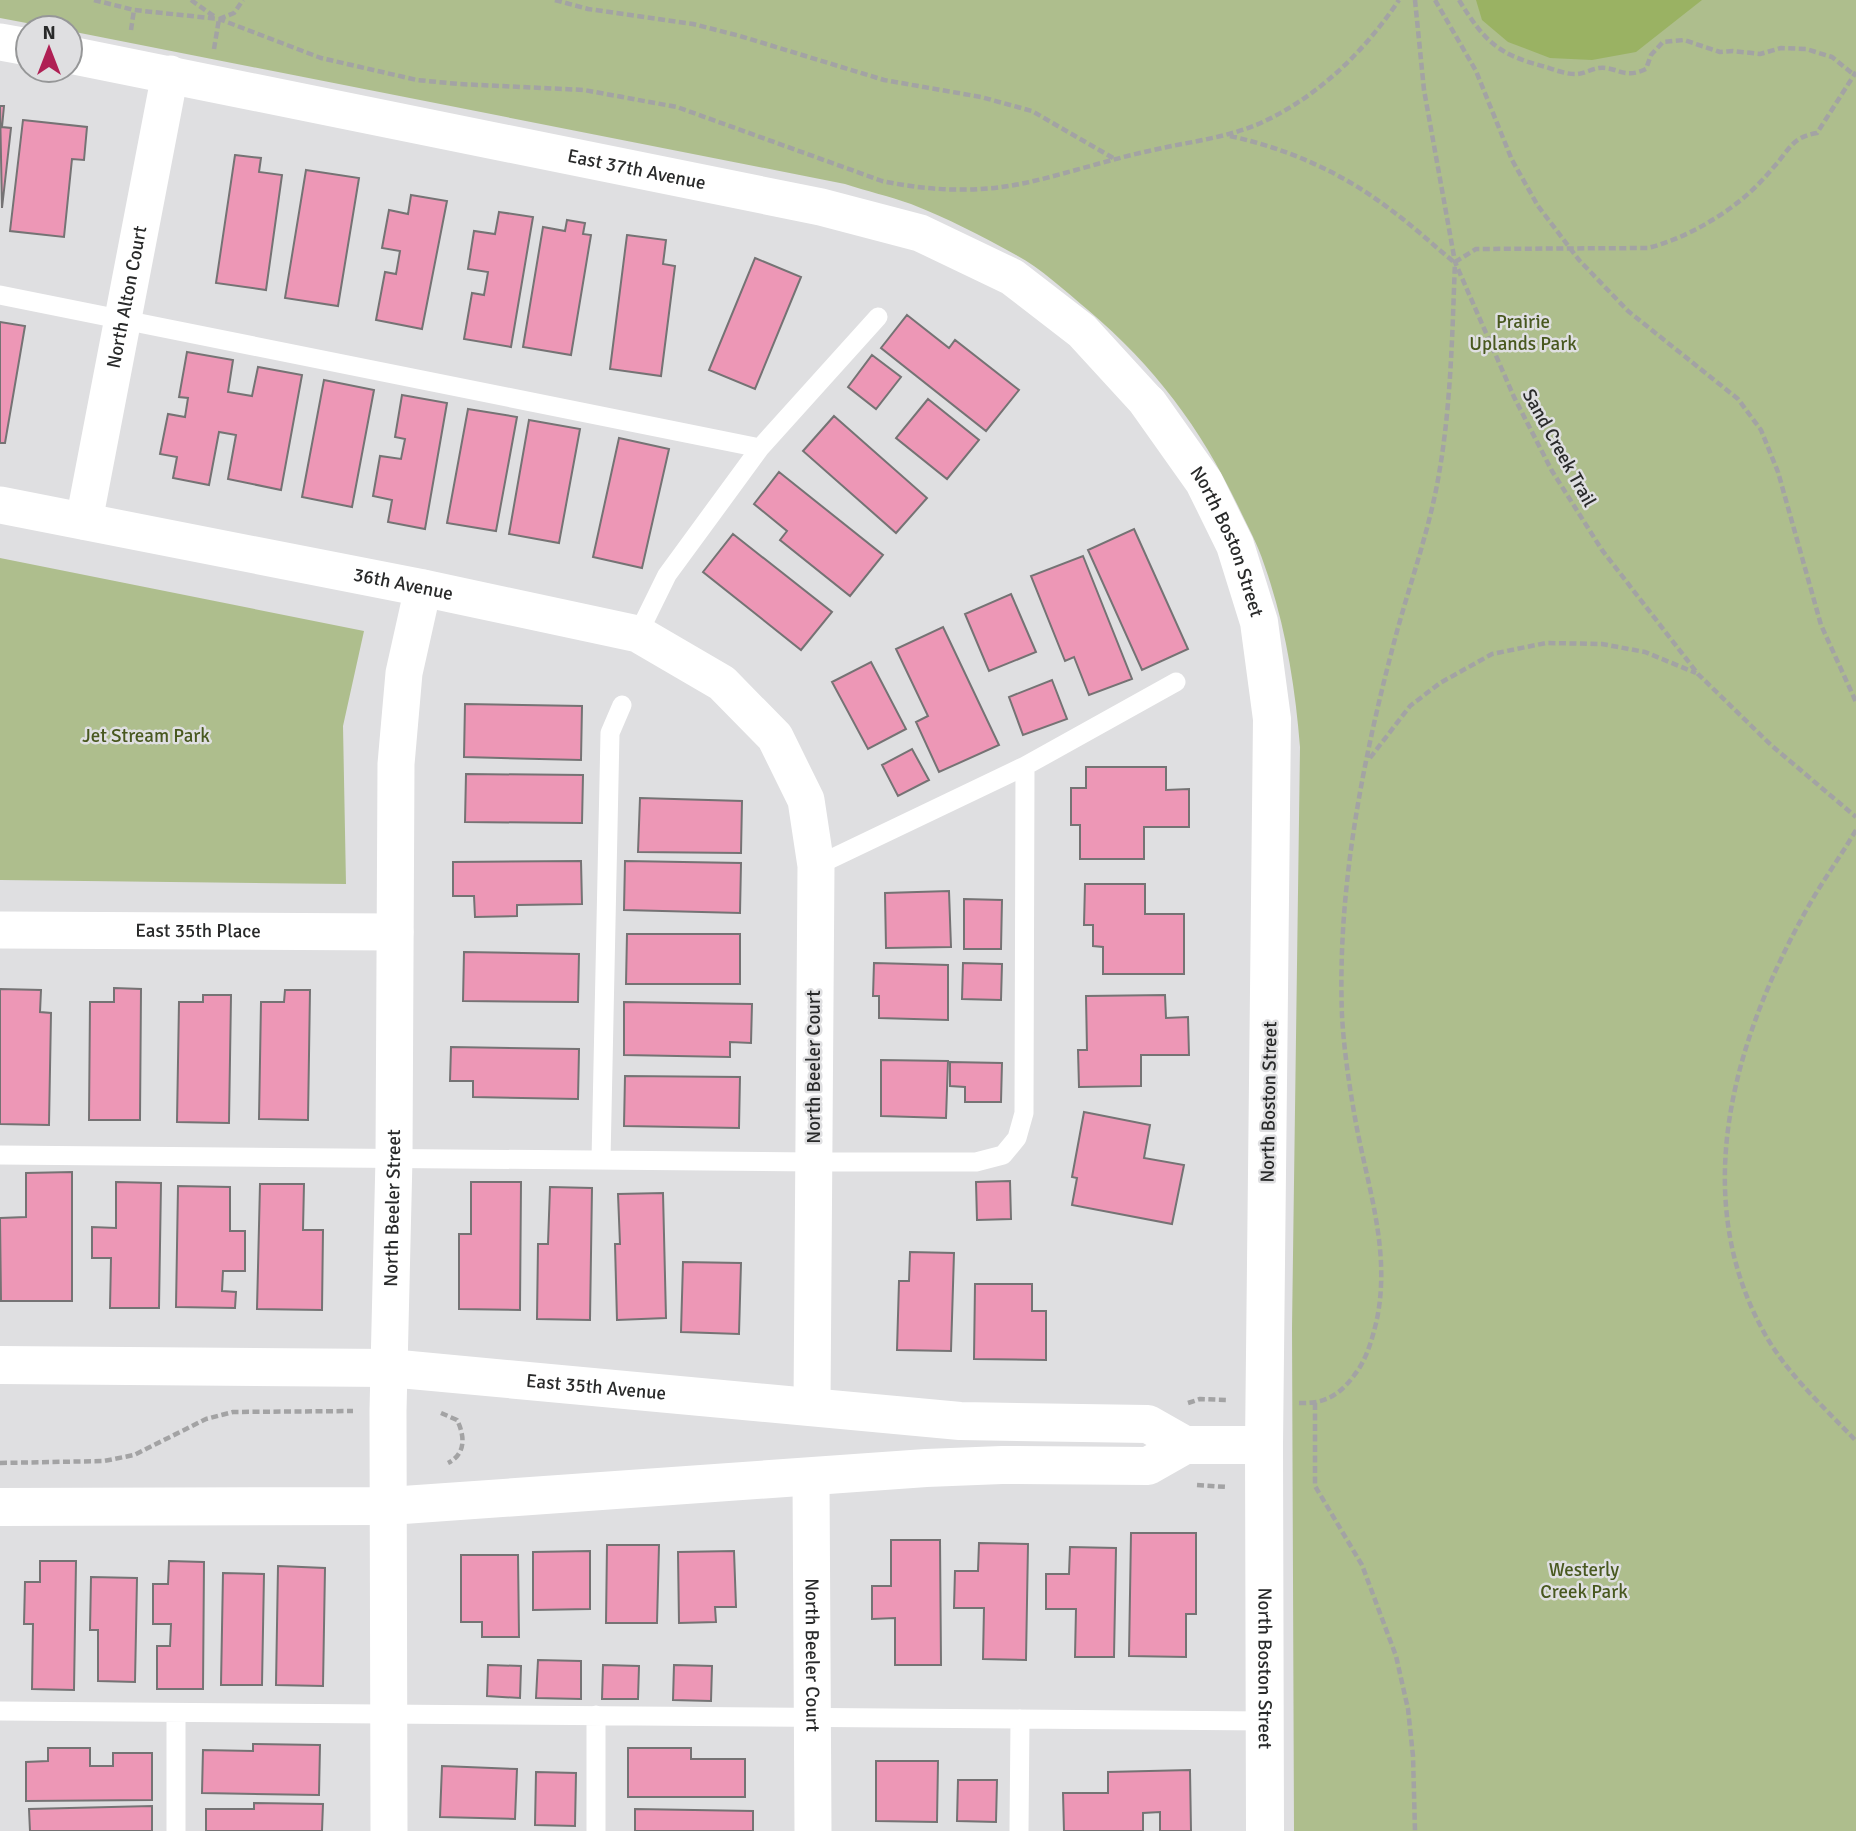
<svg xmlns="http://www.w3.org/2000/svg" width="1856" height="1831" font-family="Signika,sans-serif">
<rect width="100%" height="100%" fill="#dfdfe1"/>
<path fill="#aebe8d" d="M0,0H1856V1831H1294L1292,1328L1300,747C1295,685 1285,623 1264,564C1258,545 1247,525 1238,506C1200,427 1155,367 1088,310C1065,291 1042,269 1016,255C982,236 947,218 911,204C889,196 866,191 845,184L70,31V28H53L0,18Z
M0,558L364,631L343,726L346,884L0,880Z"/>
<path fill="#9ab263" d="M1476,0H1702L1636,52L1592,60L1550,58L1508,42L1482,20Z"/>
<path fill="#ed97b6" stroke="#757374" stroke-width="2" d="M0,106H4L2,127L11,128L2,208Z
M23,120L87,127L84,160L72,159L64,237L10,231Z
M235,155L261,158L259,172L282,175L266,290L216,283Z
M306,170L359,178L338,306L285,298Z
M411,195L447,201L422,329L376,320L385,272L396,274L400,251L382,248L389,210L408,214Z
M499,212L533,217L511,347L464,339L472,293L484,295L488,272L468,269L474,231L495,234Z
M567,220L585,223L583,234L591,235L571,355L523,347L543,227L565,231Z
M627,235L666,240L663,264L675,266L661,376L610,369Z
M755,258L801,277L755,389L709,370Z
M907,315L949,348L955,340L1019,390L986,431L881,348Z
M0,322L25,326L5,443H0Z
M187,352L233,360L228,392L252,396L258,367L302,375L281,490L228,479L236,435L219,432L209,485L173,478L177,457L160,454L168,414L185,417L188,398L179,397Z
M872,355L901,377L876,409L848,387Z
M324,380L374,390L352,507L302,497Z
M402,395L447,403L425,529L388,522L392,500L373,496L380,456L401,459L405,439L395,437Z
M928,399L979,440L947,479L896,438Z
M468,409L517,417L496,531L447,523Z
M834,416L927,498L896,533L803,451Z
M529,420L580,429L559,543L509,534Z
M619,438L669,449L642,568L593,557Z
M779,472L883,555L850,596L780,540L787,531L754,504Z
M1134,529L1188,649L1142,670L1088,550Z
M733,534L832,612L801,650L703,572Z
M1083,556L1132,679L1089,695L1074,657L1065,661L1031,576Z
M1011,594L1036,652L989,671L965,614Z
M943,627L999,745L939,772L916,722L928,716L896,649Z
M871,662L906,729L868,749L832,682Z
M1052,680L1067,719L1023,735L1009,697Z
M465,704L582,706L581,760L464,757Z
M912,749L929,780L898,796L882,765Z
M1086,767H1166V790L1189,789V827H1144V859H1080V825H1071V788H1086Z
M466,774L583,775L582,823L465,822Z
M640,798L742,801L741,853L638,852Z
M581,861L582,904L517,905V916L475,917L474,896H453V862Z
M625,861L741,863L740,913L624,910Z
M1085,884H1145V914H1184V974H1103V947L1093,946V925H1084Z
M949,891L951,947L886,948L885,893Z
M964,899L1002,900L1001,949H964Z
M627,934H740V984H626Z
M464,952L579,954L578,1002L463,1001Z
M874,963L948,965V1020L879,1018V996H873Z
M963,963L1002,964L1001,1000L962,999Z
M114,988L141,989L140,1120H89L90,1002H114Z
M0,989L41,990L40,1012L51,1013L49,1125L0,1124Z
M285,990H310L308,1120L259,1119L261,1002H284Z
M203,995H231L229,1123L177,1122L179,1002H203Z
M1165,995L1166,1018L1188,1017L1189,1055H1141V1086L1079,1087L1078,1050H1087L1086,996Z
M624,1002L752,1004L751,1043L730,1042V1057L624,1055Z
M451,1047L579,1049L578,1099L473,1097V1081H450Z
M881,1060L948,1061L946,1118L881,1116Z
M950,1062L1002,1063L1001,1102H965V1087L950,1086Z
M625,1076L740,1077L739,1128L624,1126Z
M1084,1112L1150,1125L1144,1158L1184,1165L1172,1224L1072,1205L1077,1178L1072,1177Z
M72,1172V1301H1L0,1218L26,1217V1173Z
M1010,1181L1011,1219L977,1220L976,1182Z
M116,1182L161,1183L159,1308H110L111,1258H92V1227L116,1228Z
M471,1182H521L520,1310L459,1309V1234H471Z
M260,1184H304L303,1230H323L322,1310L257,1309Z
M178,1186L230,1187V1231H245V1271H223L222,1291L236,1292L235,1308L176,1307Z
M550,1187L592,1188L590,1320L537,1319L538,1244H548Z
M663,1193L666,1318L617,1320L615,1244H620L618,1194Z
M910,1252L954,1253L951,1351L897,1350L899,1281H909Z
M683,1262L741,1263L739,1334L681,1332Z
M975,1284H1032V1311H1046V1360L974,1359Z
M1131,1533H1196V1614H1186V1657L1129,1656Z
M891,1540H940L941,1665H895V1618L872,1619V1586H891Z
M979,1543L1028,1544L1026,1660L983,1659L984,1608H954L955,1571H978Z
M607,1545H659L657,1623H606Z
M1070,1547L1116,1548L1114,1657H1075L1076,1609H1046V1574H1069Z
M590,1551V1609L533,1610V1552Z
M734,1551L736,1607H715L716,1622L679,1623L678,1552Z
M461,1555H518L519,1637H482V1622H461Z
M40,1561H76L74,1690L32,1689L33,1624H24L25,1582H40Z
M169,1561L204,1562L203,1689H157V1646H170L171,1624H153V1584H168Z
M278,1566L325,1568L323,1686L276,1685Z
M223,1573L264,1574L262,1685H221Z
M91,1577L137,1578L135,1682L98,1681V1630H90Z
M538,1660L581,1661V1699L536,1698Z
M488,1665L521,1666L520,1698L487,1696Z
M603,1665L639,1666L638,1699H602Z
M674,1665L712,1666L711,1701L673,1700Z
M253,1744L320,1745L319,1795L202,1793L203,1750L253,1751Z
M48,1748H90V1766H113V1753H152V1800L26,1801V1762L48,1761Z
M628,1748H691V1759H745V1797H628Z
M876,1761H938L937,1822L876,1821Z
M442,1766L517,1769L515,1819L440,1817Z
M1190,1770L1191,1831H1160V1812L1143,1813V1831H1064L1063,1793H1108V1772Z
M536,1772L576,1773L575,1826L535,1825Z
M958,1780H997L996,1822L957,1821Z
M254,1803L323,1804L322,1831H206V1809H254Z
M152,1806V1831H30L29,1809Z
M635,1809L753,1811V1831H635Z"/>
<g fill="none" stroke-linecap="round" stroke-linejoin="round">
<path stroke="#a3a3a4" stroke-width="4.5" stroke-dasharray="7 3.5" stroke-linecap="butt" d="M94,0L134,10L219,19L321,58L417,80L459,84L584,90L677,107L882,181C929,191 978,193 1025,183C1066,174 1107,160 1149,151C1190,141 1233,138 1271,118C1324,91 1366,49 1399,0
M191,0L215,17
M555,0L588,9L693,24L740,36L884,80L981,97L1032,111L1113,158
M1415,0L1424,90L1455,262L1514,397L1552,471L1602,550L1698,674L1771,745L1856,817
M1435,0L1476,71L1512,160L1538,206L1579,260L1628,311L1738,399L1761,430L1778,472L1821,625L1856,702
M1459,0C1484,41 1498,55 1546,67C1555,70 1568,75 1578,74C1585,73 1592,69 1599,68C1617,66 1623,80 1646,69L1651,55L1663,42L1684,40L1720,52L1733,51L1760,54L1781,48L1806,49L1832,57L1853,74
M219,19L234,13L243,0
M131,30L134,10
M214,49L219,19
M1230,136C1289,149 1343,173 1391,210C1413,226 1433,245 1454,262
M1455,262L1476,249L1648,248C1682,239 1713,222 1741,200C1752,191 1763,180 1772,169C1789,151 1791,137 1817,133L1856,72
M1370,758L1410,706L1440,683L1492,654L1546,643L1602,644L1645,652L1696,673
M1856,830C1841,856 1823,880 1808,907C1735,1037 1686,1196 1766,1336C1789,1376 1825,1408 1856,1441
M1188,1403L1200,1399L1228,1400
M1299,1403C1328,1404 1342,1393 1358,1370C1368,1355 1373,1336 1377,1319C1391,1249 1367,1186 1355,1118C1349,1084 1344,1050 1342,1016C1337,888 1363,758 1396,635C1409,587 1426,539 1436,490C1451,415 1452,338 1455,262
M1315,1403V1486L1362,1565L1396,1656L1408,1709L1413,1756L1415,1831
M441,1413L457,1420C465,1436 466,1454 448,1463
M0,1463L104,1461L134,1455L206,1419L233,1412L353,1411
M1197,1485L1227,1487"/>
<path stroke="#fff" stroke-width="19" d="M0,295L760,448
M638,634L667,575L760,448L878,317
M816,866L1025,766L1176,682
M0,1155L814,1162H976L1003,1155L1017,1138L1024,1113L1025,766
M601,1160L610,733L622,705
M0,1711L1266,1721
M596,1715V1831
M176,1831V1713
M1019,1831L1020,1719"/>
<g stroke="#fff" stroke-width="37">
<path d="M0,42L28,47"/>
<path id="s1" d="M70,55L821,207L920,233L1012,277L1082,331L1148,403"/>
<path id="s2" d="M0,505L423,588L638,634L722,683L775,737L806,800L816,866L812,1405"/>
<path id="s3" d="M84,521L170,74"/>
<path id="s4" d="M0,930L395,932"/>
<path id="s5" d="M811,1478L813,1831"/>
<path id="s6" d="M389,1831L388,1411L394,1158L396,764L404,673L423,588"/>
</g>
<g stroke="#fff" stroke-width="38">
<path id="s7" d="M1148,403L1204,482L1235,545L1259,622L1272,719L1264,1445L1265,1831"/>
<path id="s8" d="M0,1365L389,1368L960,1421L1148,1424L1185,1445"/>
<path d="M0,1507L389,1506L926,1468L1002,1465L1148,1466L1185,1445H1264"/>
</g>
</g>
<g text-anchor="middle" dominant-baseline="central" stroke-width="5" stroke-linejoin="round" paint-order="stroke">
<g font-size="19" fill="#292a2a" stroke="#dfdfe1">
<text stroke="none"><textPath href="#s1" startOffset="578">East 37th Avenue</textPath></text>
<text stroke="none"><textPath href="#s3" startOffset="228">North Alton Court</textPath></text>
<text transform="translate(1559 448) rotate(61)">Sand Creek Trail</text>
<text stroke="none"><textPath href="#s7" startOffset="161">North Boston Street</textPath></text>
<text stroke="none"><textPath href="#s2" startOffset="411">36th Avenue</textPath></text>
<text stroke="none"><textPath href="#s4" startOffset="198">East 35th Place</textPath></text>
<text transform="translate(814 1067) rotate(-90)">North Beeler Court</text>
<text transform="translate(1269 1102) rotate(-89)">North Boston Street</text>
<text stroke="none"><textPath href="#s6" startOffset="623">North Beeler Street</textPath></text>
<text stroke="none"><textPath href="#s8" startOffset="597">East 35th Avenue</textPath></text>
<text stroke="none"><textPath href="#s5" startOffset="177">North Beeler Court</textPath></text>
<text stroke="none"><textPath href="#s7" startOffset="1295">North Boston Street</textPath></text>
</g>
<g font-size="19" fill="#48581f" stroke="#dfdfe1">
<text x="1523" y="322">Prairie<tspan x="1523" dy="22">Uplands Park</tspan></text>
<text x="146" y="736">Jet Stream Park</text>
<text x="1584" y="1570">Westerly<tspan x="1584" dy="22">Creek Park</tspan></text>
</g>
</g>
<g transform="translate(49 49)"><circle r="33" fill="#dfdfe1" stroke="#969798" stroke-width="2"/>
<path d="M0-5L12 26L0 18L-12 26Z" fill="#af2054"/>
<text y="-10" font-size="19" font-weight="bold" text-anchor="middle" fill="#292a2a">N</text>
</g>
</svg>
